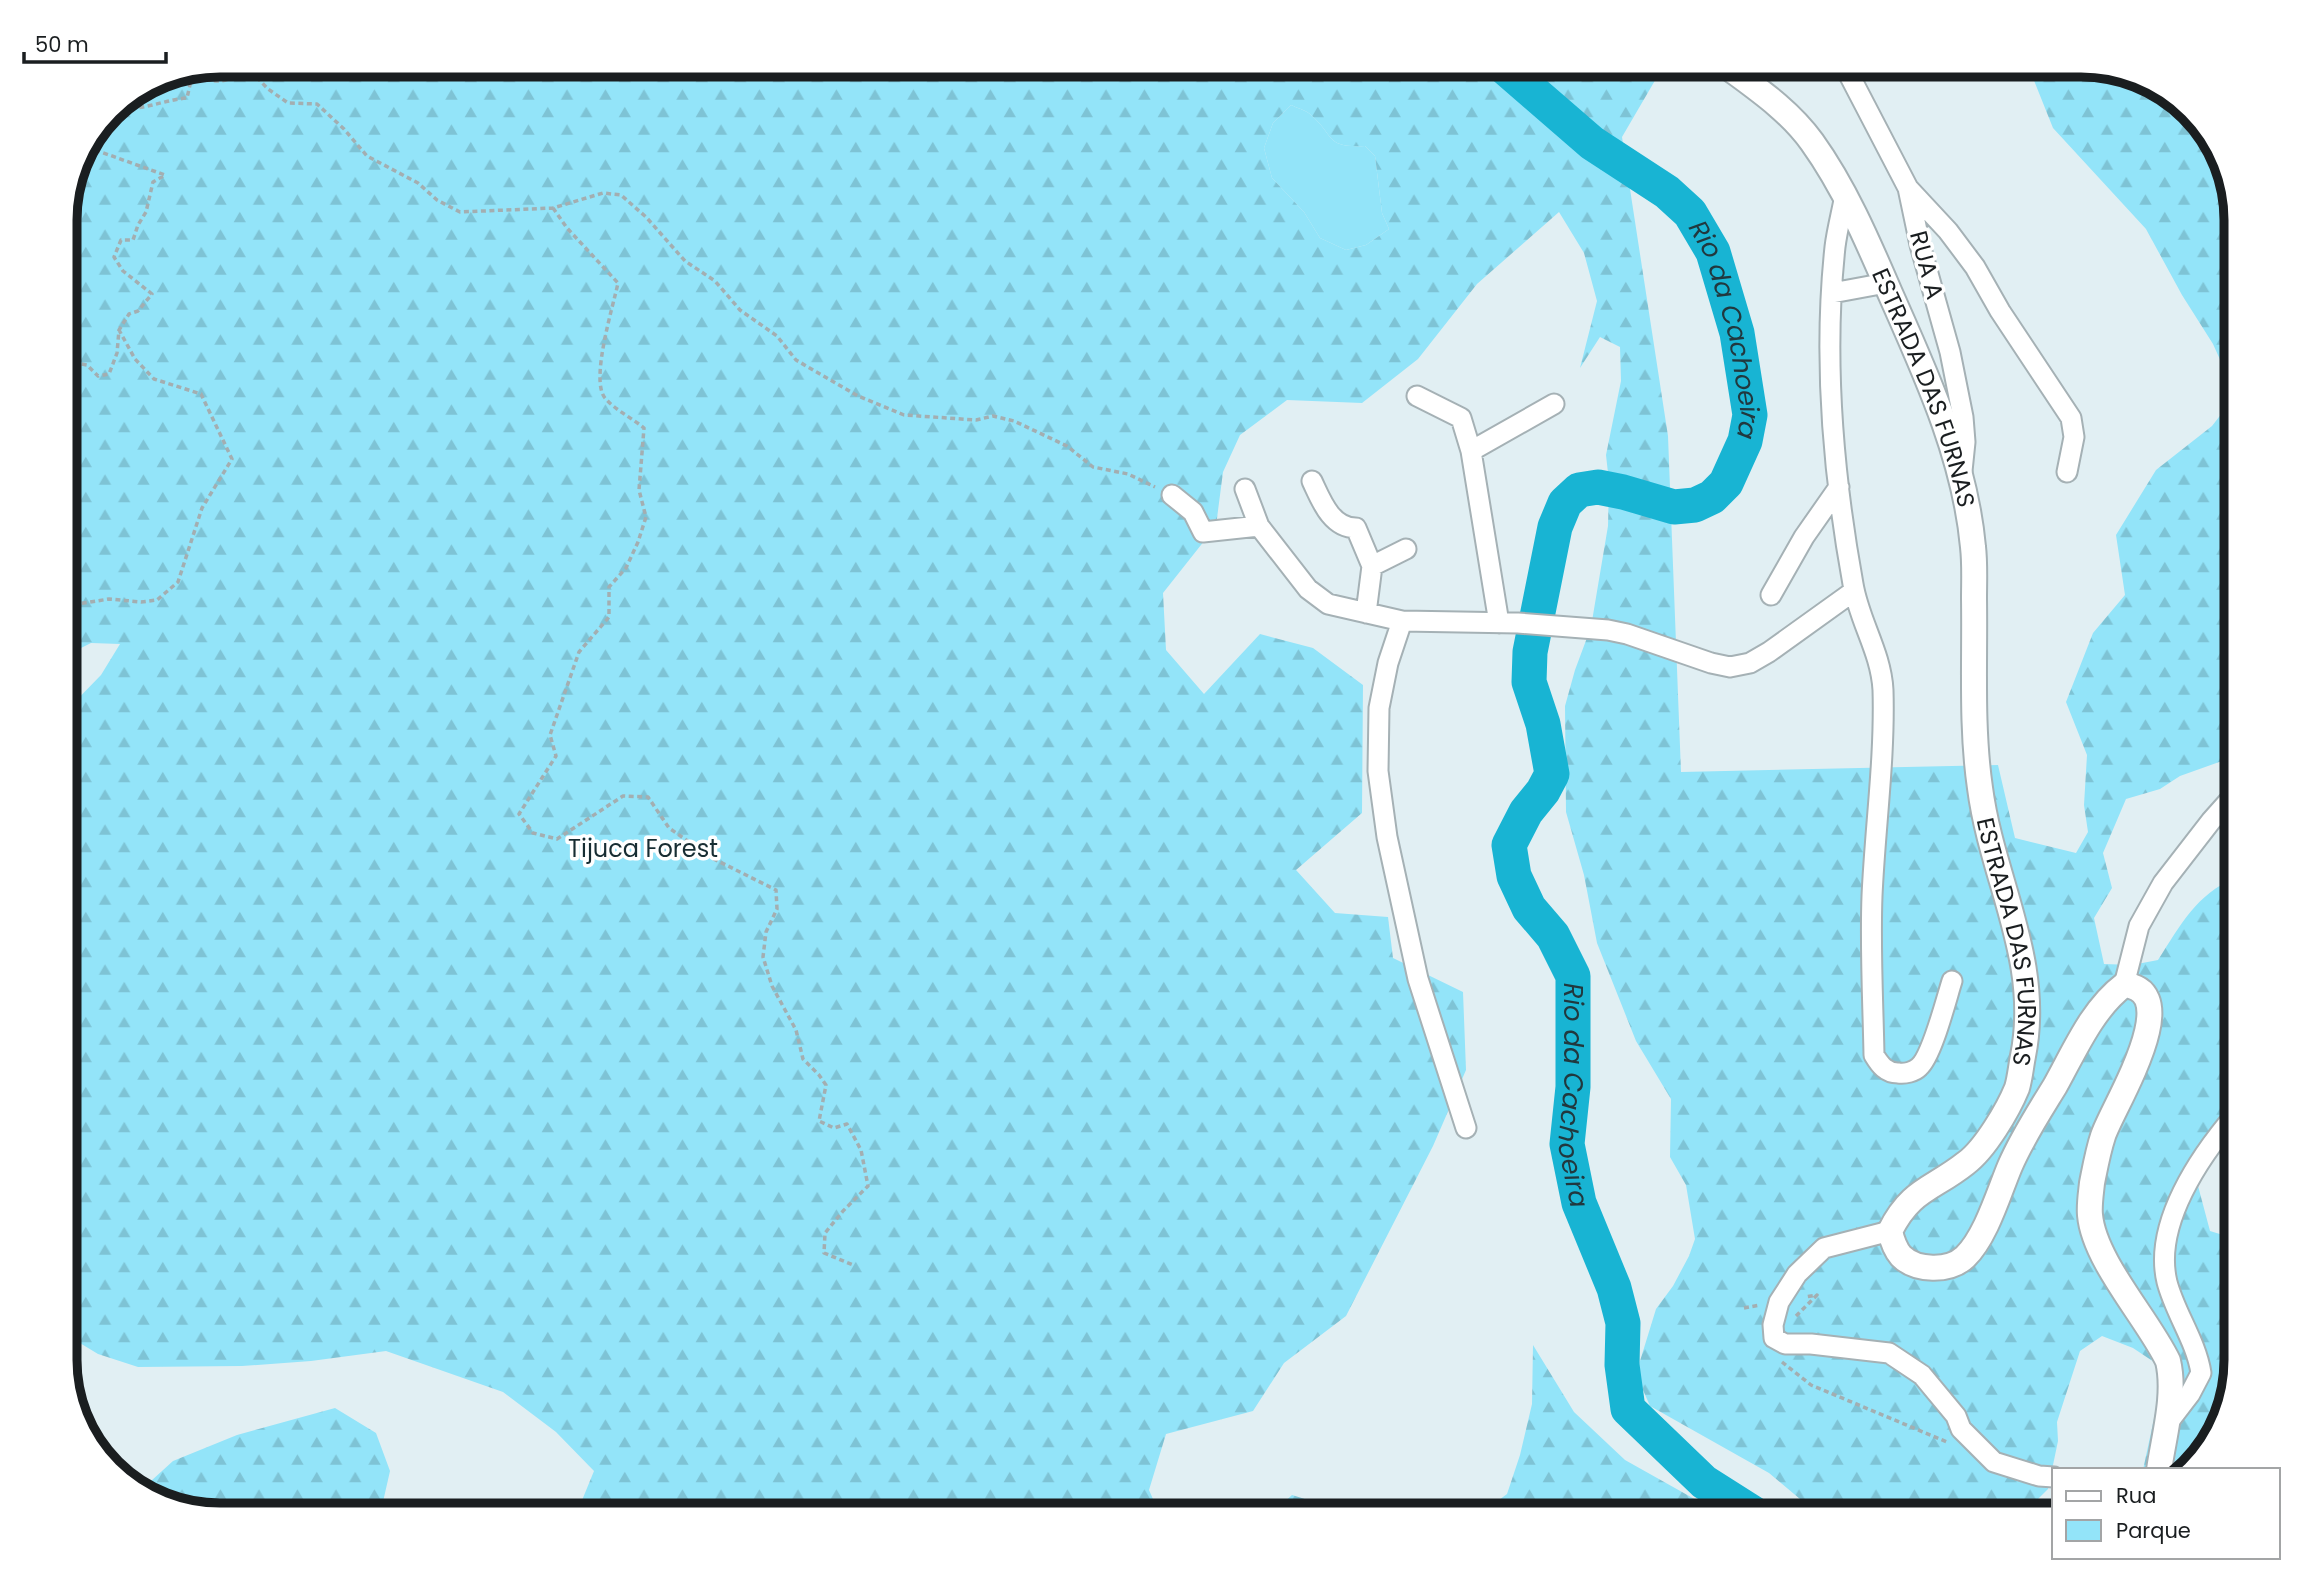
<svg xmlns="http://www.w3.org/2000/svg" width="2301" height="1580" font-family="Poppins,sans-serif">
<defs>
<pattern id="forest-firs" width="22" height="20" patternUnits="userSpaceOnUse" patternTransform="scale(1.75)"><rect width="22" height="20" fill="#93e4f9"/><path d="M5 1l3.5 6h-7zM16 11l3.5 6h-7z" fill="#7ec3d5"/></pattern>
</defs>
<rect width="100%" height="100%" fill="#e1eff3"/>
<path fill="#93e4f9" d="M1291,105C1297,108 1306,110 1311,115C1335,136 1325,148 1365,146L1375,156L1382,213L1389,229L1366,245L1346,250L1320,238L1304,212L1272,178L1264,148L1273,123Z"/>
<path fill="url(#forest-firs)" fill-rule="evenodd" d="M220,65H1664L1622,137L1668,436L1681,772L1998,765L2015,838L2076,853L2088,832L2084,805L2087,755L2066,702L2093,633L2125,595L2116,535L2156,470L2212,426L2236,395L2213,344L2182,295L2146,229L2053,128L2033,78L2045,65H2081L2168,91L2216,143L2236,219V733L2222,761L2180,776L2160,789L2126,799L2103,853L2112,888L2094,918L2104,964L2132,965L2158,960C2182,923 2195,896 2236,877V1123L2197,1182L2210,1231L2236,1239V1361L2210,1447L2185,1470H2143L2159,1395L2157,1364L2133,1348L2102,1336L2080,1351L2057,1422L2058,1441L2048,1489L2022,1515H1819L1769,1473L1650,1406L1636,1374L1656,1309L1673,1286L1689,1256L1695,1239L1686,1185L1670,1157L1671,1099L1636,1041L1597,943L1584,875L1566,812L1565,706L1575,670L1591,627L1608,526L1609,482L1606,455L1621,381L1620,347L1600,337L1580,368L1597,301L1584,253L1559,212L1477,284L1418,359L1362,403L1287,400L1240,435L1223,472L1216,526L1163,593L1166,650L1204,694L1260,634L1313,648L1363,685L1362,813L1296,870L1335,913L1388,917L1393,958L1463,992L1466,1070L1433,1146L1346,1316L1284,1363L1253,1411L1166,1434L1149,1490L1160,1515H576L594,1471L556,1432L503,1392L386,1351L311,1361L242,1366L138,1367L98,1354L65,1334V712L101,675L120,644L91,643L65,656V210L77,160L110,110L161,76ZM1291,105C1297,108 1306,110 1311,115C1335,136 1325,148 1365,146L1375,156L1382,213L1389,229L1366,245L1346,250L1320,238L1304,212L1272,178L1264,148L1273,123Z
M1533,1345L1574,1412L1625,1460L1723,1515H1479L1507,1494L1520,1455L1532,1404Z
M335,1408L376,1433L390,1471L380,1515H220L140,1491L173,1461L237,1435Z
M1292,1495L1350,1513L1359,1515H1270Z"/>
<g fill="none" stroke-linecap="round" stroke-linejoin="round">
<path stroke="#18b4d3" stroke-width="35" id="s1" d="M1502,65L1592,143L1667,192L1690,213L1713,252L1737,333L1750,415L1745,441L1726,483L1712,497L1695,505L1674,507L1623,492L1598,487L1579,490L1565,503L1555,527L1530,652L1529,682L1543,724L1552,774L1543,791L1526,812L1509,845L1514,876L1529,908L1553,936L1573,976V1087L1567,1144L1579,1203L1614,1288L1623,1323L1622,1365L1628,1409L1704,1482L1756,1515"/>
<defs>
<path id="minor" d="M1844,65L1908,188L1920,245L1950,352L1963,417L1965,442L1962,471
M1908,188L1948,231L1975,267L2000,311L2071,418L2074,437L2067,472
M1845,195C1842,212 1837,230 1835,247C1823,359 1833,474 1853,584C1859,621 1881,652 1883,690C1885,759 1875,828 1872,896C1870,949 1873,1002 1874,1055C1880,1065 1886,1073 1898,1073C1905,1074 1914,1072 1919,1067C1932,1056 1946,1000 1952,981
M1832,293L1886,283
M1417,396L1461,418L1471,451
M1312,481C1321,500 1331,528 1356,528L1372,566
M1245,489L1259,526L1308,589L1328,604L1402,621L1518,623L1608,630L1627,634L1711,663L1730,667L1750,663L1769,652L1854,591
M1172,495L1193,512L1203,532L1259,526
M1771,595L1804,537L1839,487
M1366,613L1372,566L1406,549
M1402,621L1388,663L1379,708L1378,771L1387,837L1418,979L1466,1128
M1499,623L1471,451L1554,404
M2124,985L2139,926L2163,883L2211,821L2236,793
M1890,1231L1824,1248L1797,1274L1779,1302L1773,1325L1774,1338L1785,1344H1811L1889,1353L1922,1375L1956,1416L1961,1429L1994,1462L2039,1476L2054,1477
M2167,1424L2190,1394L2201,1373C2196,1341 2175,1313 2167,1282C2153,1224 2200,1156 2236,1114"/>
<g id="major">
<path id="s2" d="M1725,65C1756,88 1789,110 1812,142C1845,188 1868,242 1890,293C1926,374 1965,458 1973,547C1975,564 1974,582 1974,599C1975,662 1971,726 1980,788C1992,880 2042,960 2023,1056C2021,1066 2020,1078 2017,1088C2008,1110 1985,1149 1966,1163C1932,1190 1911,1189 1890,1231C1892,1240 1895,1249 1901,1256C1916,1271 1949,1272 1965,1257C1986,1237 1999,1192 2010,1166C2022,1138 2039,1112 2055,1086C2074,1052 2092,1009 2124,985C2188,990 2112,1108 2103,1136C2098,1151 2095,1168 2092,1183C2091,1193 2089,1205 2090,1215C2094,1261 2148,1319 2168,1361C2176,1395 2164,1435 2159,1470"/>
</g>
</defs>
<use href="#minor" stroke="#a5b1b5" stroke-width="23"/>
<use href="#major" stroke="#a5b1b5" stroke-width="28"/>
<path stroke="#a3aeb1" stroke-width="3.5" stroke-dasharray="5 3.5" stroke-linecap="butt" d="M245,65L268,89L288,103L317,104L344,129L367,156L418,183L437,200L460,212L553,208L603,193L621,195L646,217L685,261L715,281L740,310L777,336L796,360L858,396L904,415L976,420L993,416L1014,421L1067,446L1093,467L1128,474L1155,487
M114,107C138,113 162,100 187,98L192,76C218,82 226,87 244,65
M553,208L567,228L618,283C613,307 590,380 605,398C615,410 632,418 644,428L639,490L646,517L638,542L626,568L609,587V617L579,652L550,735L556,756L519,814L533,833L557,839L623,796L648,797L669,828L712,858L776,890L777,909L766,932L763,957L772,986L796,1030L803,1059L819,1075L826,1085L819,1121L834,1128L847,1124L861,1150L868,1186L843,1211L825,1233L824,1253L853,1265
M65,361L87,365L98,376L109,374L117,353L119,330L129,314L138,311L152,294L123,271L114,257L121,240H133L138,225L146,212L153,182L165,175L98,151L97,130
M65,606L109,599L141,602L157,600L178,582L202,508L232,459L201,394L154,379L135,359L119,330
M1744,1308L1760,1305
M1796,1316L1817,1295L1805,1297
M1782,1362L1811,1385L1947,1442"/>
<use href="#minor" stroke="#fff" stroke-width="19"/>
<use href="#major" stroke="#fff" stroke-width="24"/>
</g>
<g text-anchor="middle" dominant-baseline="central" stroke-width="7" stroke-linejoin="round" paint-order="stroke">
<g font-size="24" fill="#1a1e20" stroke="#fff">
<text transform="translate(1927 265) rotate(75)">RUA A</text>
<text stroke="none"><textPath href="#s2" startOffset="388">ESTRADA DAS FURNAS</textPath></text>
<text stroke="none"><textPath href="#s2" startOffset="954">ESTRADA DAS FURNAS</textPath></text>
</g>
<g font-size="24" fill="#172d33" stroke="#fff">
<text x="643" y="848">Tijuca Forest</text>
</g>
<g font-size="26" font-style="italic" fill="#21383e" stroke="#fff">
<text stroke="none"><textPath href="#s1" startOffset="364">Rio da Cachoeira</textPath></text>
<text stroke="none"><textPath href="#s1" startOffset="1332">Rio da Cachoeira</textPath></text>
</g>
</g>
<path d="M0 0H2301V1580H0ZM220 77H2081A143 143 0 0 1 2224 220V1360A143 143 0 0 1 2081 1503H220A143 143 0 0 1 77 1360V220A143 143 0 0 1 220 77Z" fill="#fff" fill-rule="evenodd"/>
<path fill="none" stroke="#1a1e20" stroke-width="9" d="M220 77H2081A143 143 0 0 1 2224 220V1360A143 143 0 0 1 2081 1503H220A143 143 0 0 1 77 1360V220A143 143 0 0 1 220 77Z"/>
<rect x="2052" y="1468" width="228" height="91" fill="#ffffff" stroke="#a3a5a6" stroke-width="2"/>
<rect x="2066" y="1491" width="35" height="10" fill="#ffffff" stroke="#a3a5a6" stroke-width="2"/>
<text x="2116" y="1503" font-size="21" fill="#1a1e20">Rua</text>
<rect x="2066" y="1520" width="35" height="21" fill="#93e4f9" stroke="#a3a5a6" stroke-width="2"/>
<text x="2116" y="1538" font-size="21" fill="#1a1e20">Parque</text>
<path d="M24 52v10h142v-10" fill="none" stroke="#1a1e20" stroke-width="3.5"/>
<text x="35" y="52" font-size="21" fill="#1a1e20" stroke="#ffffff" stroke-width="5" paint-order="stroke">50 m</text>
</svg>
